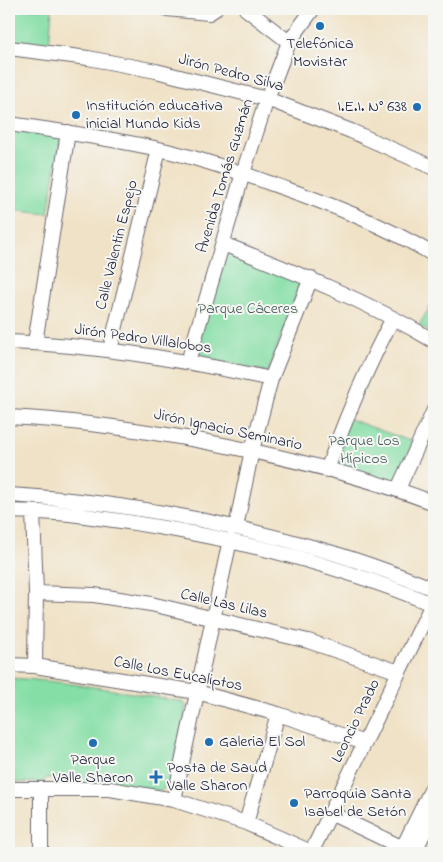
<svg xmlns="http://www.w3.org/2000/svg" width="443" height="862" font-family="'Indie Flower',sans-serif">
<rect width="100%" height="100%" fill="#f6f6f2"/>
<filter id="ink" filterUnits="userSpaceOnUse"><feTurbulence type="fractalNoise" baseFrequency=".02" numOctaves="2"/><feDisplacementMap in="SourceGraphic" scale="10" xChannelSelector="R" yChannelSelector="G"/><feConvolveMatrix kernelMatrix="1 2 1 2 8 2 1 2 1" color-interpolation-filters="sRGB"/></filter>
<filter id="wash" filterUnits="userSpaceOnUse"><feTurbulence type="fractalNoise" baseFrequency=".0096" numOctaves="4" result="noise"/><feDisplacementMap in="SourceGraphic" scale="20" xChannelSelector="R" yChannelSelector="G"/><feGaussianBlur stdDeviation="1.12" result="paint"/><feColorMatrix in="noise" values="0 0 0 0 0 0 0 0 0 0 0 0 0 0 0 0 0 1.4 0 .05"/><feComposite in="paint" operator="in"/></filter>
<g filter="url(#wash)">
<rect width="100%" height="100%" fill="#f0e2c6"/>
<path fill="#84dea5" stroke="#538070" d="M9,9H52L49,46L9,42Z
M9,127L61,136L48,214L9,210Z
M224,251L301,281L268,372L194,356Z
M434,300V334L419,325Z
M349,419L413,442L393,485L332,466Z
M9,678C68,681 126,692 184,702L186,708L169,784L161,791L55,783L51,778H46L44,782L9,783Z"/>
</g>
<g filter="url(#ink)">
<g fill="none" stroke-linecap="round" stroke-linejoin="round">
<defs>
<path id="minor" d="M167,9L209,13L215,9
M246,9L289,42
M9,48L88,58L156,71L267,99L351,131L434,168
M9,124C59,131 109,138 159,149C198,158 237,171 275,185C330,204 384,225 434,255
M223,244C297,273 365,300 434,341
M9,342C97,345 185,360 271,379
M35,343L68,132
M110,350L159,149
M188,362L243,173L267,99L289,42L313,9
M9,417C72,420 134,429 197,440C277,455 358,474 434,503
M327,470C346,417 367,367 393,318
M398,489L434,410
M9,495C114,501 218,520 319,549C358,560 396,574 434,589
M9,511C34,512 60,512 85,516C204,531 323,558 434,605
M33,512L36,593L35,666
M236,527L252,450L271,379L311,278
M36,593L94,595L151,604L308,641L399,672
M9,665L35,666L197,692L278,714L365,743
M9,789H110L174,800L246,823L311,852
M41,789V853
M174,800L230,540
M330,813L403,848
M246,823L278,714
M311,853L434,600
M400,853L434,784
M414,853L434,812"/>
</defs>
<use href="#minor" stroke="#6a656c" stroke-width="16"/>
<use href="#minor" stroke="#fff" stroke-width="14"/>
</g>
</g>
<g fill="#1f6fb2" stroke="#f6f6f2" stroke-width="2">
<circle cx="320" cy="26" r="5"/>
<circle cx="417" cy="107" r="5"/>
<circle cx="76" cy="115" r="5"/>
<circle cx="209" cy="742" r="5"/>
<circle cx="93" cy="743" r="5"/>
<path d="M153.5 769.5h5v5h5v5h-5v5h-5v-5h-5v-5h5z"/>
<circle cx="294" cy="803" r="5"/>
</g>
<g text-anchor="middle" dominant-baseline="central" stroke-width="4" stroke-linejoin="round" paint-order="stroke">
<g font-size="16" fill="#22223b" stroke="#f6f6f2" text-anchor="start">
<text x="320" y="44" text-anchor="middle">Telefónica<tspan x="320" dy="18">Movistar</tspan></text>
<text x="86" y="106">Institución educativa<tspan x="86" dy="18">inicial Mundo Kids</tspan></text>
<text x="407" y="107" text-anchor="end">I.E.I. N° 638</text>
<text x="219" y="742">Galeria El Sol</text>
<text x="93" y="760" text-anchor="middle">Parque<tspan x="93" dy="18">Valle Sharon</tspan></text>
<text x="167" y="768">Posta de Saud<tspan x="167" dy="18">Valle Sharon</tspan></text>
<text x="304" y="794">Parroquia Santa<tspan x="304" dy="18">Isabel de Setón</tspan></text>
</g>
<g font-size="16" fill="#22223b" stroke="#f6f6f2">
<text transform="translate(231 73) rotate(15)">Jirón Pedro Silva</text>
<text transform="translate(225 176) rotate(-73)">Avenida Tomás Guzmán</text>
<text transform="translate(117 245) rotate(-76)">Calle Valentin Espejo</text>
<text transform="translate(143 339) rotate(8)">Jirón Pedro Villalobos</text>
<text transform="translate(228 430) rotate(12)">Jirón Ignacio Seminario</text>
<text transform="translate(224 604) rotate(13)">Calle Las Lilas</text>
<text transform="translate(178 674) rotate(11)">Calle Los Eucaliptos</text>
<text transform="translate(356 721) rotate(-64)">Leoncio Prado</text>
</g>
<g font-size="16" fill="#3f5a5b" stroke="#f6f6f2">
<text x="248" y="309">Parque Cáceres</text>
<text x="364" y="441">Parque Los<tspan x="364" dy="18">Hípicos</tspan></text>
</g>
</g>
<rect width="443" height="862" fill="none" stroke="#f6f6f2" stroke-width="30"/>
</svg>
